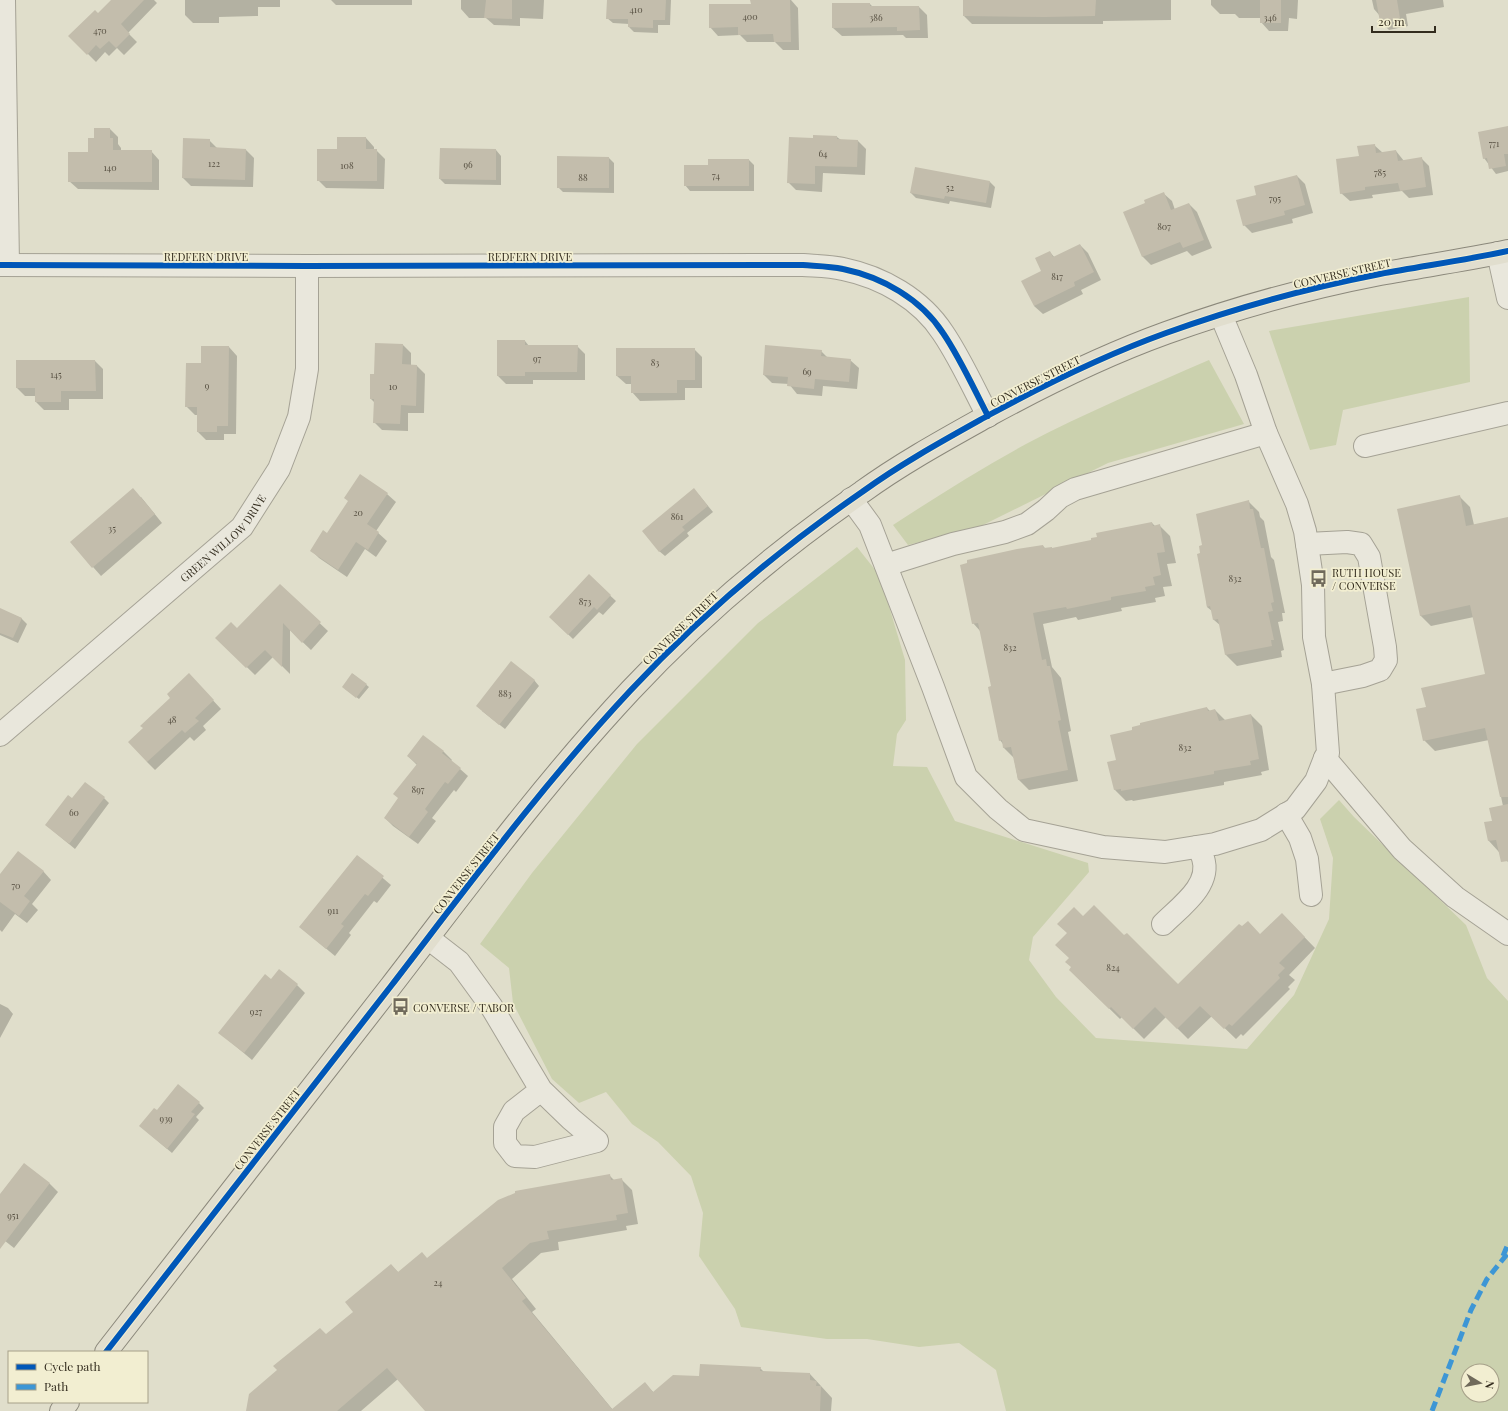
<svg xmlns="http://www.w3.org/2000/svg" width="1508" height="1411" font-family="'Playfair Display',serif">
<rect width="100%" height="100%" fill="#e0decb"/>
<path fill="#cbd1ae" fill-rule="evenodd" d="M1469,297L1470,382L1343,410L1336,445L1310,450L1269,331Z
M1209,360L1244,424L1108,463L981,526L908,545L893,525C936,497 980,469 1026,444C1085,413 1147,387 1209,360Z
M857,547L880,576L905,660L906,720L897,734L893,766L927,767L955,821L1088,863L1089,872L1033,937L1029,960L1056,997L1096,1038L1247,1049L1294,995L1329,919L1333,858L1320,819L1339,800L1354,817L1466,925L1487,978L1508,1001V1411H1006L996,1370L959,1343L919,1347L867,1339H827L741,1327L735,1309L699,1256L703,1213L691,1176L658,1142L632,1124L606,1092L579,1103L552,1079L513,1003L509,968L480,944L532,873L637,744L758,623ZM1468,1371H1492V1395H1468Z"/>
<path fill="#0003" d="M113,0H154L157,3L128,33L137,42L124,55L117,48L109,56L105,52L96,62L70,36L99,14Z
M185,0H280V7H258V16L219,17V23H193L185,15Z
M331,0H412V5H336Z
M461,0H544L543,19L520,18V26L494,25L486,18H469L461,9Z
M608,0H671L670,25H658V33L634,32L629,27V24L613,23L607,18Z
M751,0H791L798,8L799,50H783L775,42H747L740,35L718,36L710,27L752,5Z
M964,0H1171V20L1103,21V24H972L964,16Z
M1211,0H1298L1297,19L1289,18L1288,31H1269L1261,22V18H1239L1235,14H1220L1211,5Z
M1372,0H1443L1444,7L1406,14L1408,26L1389,30L1381,22L1380,16L1374,9Z
M870,4L873,7H919L927,15L928,38H906L903,35L842,36L833,28Z
M1508,127V171L1496,174L1484,158Z
M110,129L118,137V144L121,148V151H151L159,160V190L78,189L69,181L89,153L95,139Z
M837,137L841,140L858,141L866,149L865,175L823,173L822,192L796,190L788,182L814,139Z
M366,138L374,147V150H376L385,159L384,189L326,188L318,180L338,150Z
M209,140L218,149L246,150L254,158L253,187L191,186L183,178Z
M1374,145L1383,153L1396,151L1404,161L1421,158L1429,166L1433,195L1409,198L1402,191L1372,195L1373,198L1350,201L1341,193L1360,157Z
M496,150L501,156V185L445,184L440,179Z
M609,158L614,163V193L563,192L558,187Z
M749,160L754,165V191H690L685,185L709,166Z
M1297,176L1305,184L1313,213L1292,219L1293,223L1252,233L1244,225L1257,196Z
M990,182L995,187L991,208L950,201L949,204L916,198L911,193Z
M1163,193L1172,201L1175,210L1189,204L1197,212L1212,248L1192,256L1187,251L1151,265L1143,257L1125,212L1147,203Z
M1080,245L1088,253L1101,280L1081,290L1083,294L1043,314L1034,306L1043,271L1050,252L1055,258Z
M525,341L529,346H577L585,354V380H533V384H506L498,376Z
M403,345L411,353V365L417,366L425,374L424,413H408V431L382,430L374,422L375,403L371,399L375,375Z
M229,347L237,356L236,434H224V440H206L198,432V415H195L186,406L202,364Z
M694,349L702,357V388H685V400L640,401L632,392V384H626L617,376Z
M821,351L828,358L850,360L859,368L857,389L823,386L822,396L797,394L789,384L772,383L764,375Z
M95,361L103,369V399H69V410H44L36,402V396H25L17,388Z
M387,494L396,502L376,531L387,541L376,557L365,549L347,577L319,558L311,550L327,534Z
M699,495L713,512L687,533L689,536L665,556L659,551Z
M1459,496L1470,507L1474,525L1508,518V862L1489,841L1485,823L1493,821L1503,806L1489,740L1435,751L1424,740L1427,708L1486,675L1474,617L1431,626L1420,615Z
M141,497L162,523L101,576L71,542Z
M1248,501L1259,512L1260,517L1264,521L1271,557L1274,560L1285,613H1282L1283,621L1278,622L1284,650L1281,651L1282,657L1237,666L1226,655L1221,626L1214,620L1212,611L1207,607L1202,554L1203,546Z
M1152,523L1155,526L1159,525L1170,536L1176,563L1167,564L1172,586L1163,587L1165,596L1155,598L1156,602L1121,608L1122,611L1078,620L1076,617L1043,624L1052,667L1061,678L1071,731L1068,732L1078,781L1029,790L1018,779L1014,758L1004,748L1003,744L1000,740L992,687L981,632L973,623L1043,546L1046,549H1053L1092,541Z
M589,576L616,601L603,615L599,612L573,639L550,617Z
M280,586L328,631L311,650L290,630V674L273,657L255,675L217,638L237,630Z
M0,609L21,618L27,624L18,643L0,635Z
M353,674L369,687L359,699L345,689Z
M534,680L539,686L505,729L482,711Z
M197,683L221,709L203,726L206,730L194,741L190,737L155,770L147,762L144,728Z
M1207,708L1210,711L1215,710L1226,721L1251,715L1262,726L1269,770L1261,772L1262,775L1224,782V785L1133,801L1132,800L1126,801L1115,790L1118,761L1134,731Z
M423,736L444,752L452,760L451,761L468,776L456,792L454,790L432,818L436,821L418,844L393,826L385,818L399,799L417,765L408,756Z
M104,798L109,803L75,849L46,825L73,800Z
M357,856L391,885L377,903L374,901L349,933L351,935L335,956L300,927Z
M43,871L51,880L32,904L38,910L27,923L15,914L2,932L0,930V876Z
M1282,914L1315,948L1289,975L1295,980L1288,987L1290,989L1243,1036L1241,1034L1236,1039L1212,1016L1188,1039L1166,1017L1144,1039L1122,1017L1120,1019L1070,970L1073,967L1070,958L1083,918L1124,937L1178,985L1260,935Z
M271,980L297,985L305,993L252,1060L220,1033Z
M0,1004L8,1008L13,1014L0,1038Z
M199,1103L204,1108L196,1117L199,1120L172,1153L146,1131L157,1111Z
M24,1164L50,1184L58,1192L14,1248L0,1237V1195Z
M610,1176L615,1181L621,1179L632,1190L638,1224L626,1226L627,1230L558,1242L559,1250L541,1253L512,1279L536,1309L532,1312L613,1410L645,1383L654,1393L700,1377L760,1368L764,1372L810,1374L832,1398L831,1411H425V1410L398,1379L361,1411H247L326,1335L354,1312L391,1265L399,1273Z"/>
<path fill="#c3bdac" d="M111,0H144L121,24L130,34L116,48L109,41L100,49L96,45L87,55L68,36L95,10L98,13Z
M486,0H512V19L484,18Z
M607,0H666L665,20H653V28L628,27V19H606Z
M750,0H790L791,42H774L773,34L738,35V27L709,28V4H751Z
M963,0H1096L1095,16L1045,17L963,16Z
M1260,0H1281V23H1260Z
M1376,0H1397L1400,18L1380,22Z
M832,3H870V6H919L920,30L897,31V27L832,28Z
M1508,126V154H1504L1506,166L1489,169L1487,158L1483,159L1478,132Z
M94,128H110V138H113V150H152V182H68V152H88V138H94Z
M813,135L837,136V139L858,140L857,167L815,166V184L787,183L789,137L813,138Z
M337,137H366V149H377V181H317V149H337Z
M183,138L210,139V147L246,149L245,180L182,178Z
M1375,144L1376,153L1396,150L1398,161L1422,157L1426,187L1400,191L1398,183L1365,187V190L1340,194L1336,159L1359,156L1357,146Z
M440,148L496,149V180L439,179Z
M557,156L609,157V188H557Z
M708,159H749V186H684V165H708Z
M915,167L990,181L986,203L945,196L944,199L910,193Z
M1297,175L1305,205L1284,211L1285,215L1243,226L1236,200L1256,195L1254,186Z
M1164,192L1171,210L1189,203L1204,240L1183,248L1180,242L1142,257L1123,212L1145,203L1144,200Z
M1080,244L1094,272L1074,282L1075,286L1034,306L1021,281L1041,271L1035,258L1050,251L1053,257Z
M497,340H525V345H578L577,372H525V376H497Z
M375,343L403,344L402,364L417,365L416,406L401,405L400,424L373,423L374,399H370V374H374Z
M765,345L822,350L821,356L851,359L849,382L815,379L814,389L787,386L788,377L763,375Z
M201,346H229L228,426H217V432H197V407H185L186,363H201Z
M616,348H695V380H677V393H631V376H616Z
M16,360H95L96,391H61V402H35V388H16Z
M360,474L388,493L367,524L379,532L368,550L356,542L338,570L310,551L323,530L327,533L348,501L344,498Z
M133,488L155,514L92,568L70,542Z
M694,488L708,506L682,527L685,530L659,552L642,531Z
M1460,495L1466,526L1508,517V797H1500L1485,728L1423,741L1416,709L1426,707L1421,688L1485,674L1470,605L1420,616L1397,509Z
M1249,500L1250,509H1253L1261,548H1264L1274,602L1271,603L1273,611L1268,612L1274,640H1271L1272,646L1225,655L1218,619L1213,620L1210,606L1207,607L1197,554L1200,553L1199,546L1202,545L1196,514Z
M1152,522L1153,526L1160,524L1165,552L1157,553L1161,575L1153,577L1155,585L1145,587L1146,591L1111,597V600L1067,609L1066,607L1033,613L1042,660L1046,659L1047,666H1050L1061,720L1058,721L1068,770L1018,780L1011,747L1003,748L1002,740L999,741L988,687L991,686L978,623L972,624L960,565L967,563V560L1017,549L1043,545L1044,548L1052,547V548L1091,540V538L1097,537L1096,533Z
M589,574L611,595L597,610L594,607L568,635L549,617Z
M280,584L321,622L302,643L283,623L282,667L265,650L246,668L215,638L231,622L237,628Z
M0,608L22,618L13,638L0,633Z
M511,661L535,680L499,725L476,706Z
M189,673L214,700L195,718L199,721L185,733L182,730L147,762L128,742L143,728L140,726L170,698L167,694Z
M352,673L367,684L356,698L342,687Z
M1207,707L1208,711L1215,709L1219,721L1251,714L1259,759L1250,761L1251,765L1214,771V774L1121,791V789L1114,790L1107,762L1116,760L1110,735L1132,730V727L1140,725V723Z
M423,735L444,751L442,753L461,768L448,784L445,782L425,809L428,812L409,837L384,818L398,798L393,794L417,764L407,756Z
M85,782L105,797L69,844L45,825L68,795L72,798Z
M1508,804V861L1501,862L1496,840L1488,841L1484,822L1492,821L1489,808Z
M18,851L44,871L24,896L30,901L19,916L0,902V874Z
M357,855L384,876L368,896L365,894L341,924L344,926L326,949L299,927Z
M1094,905L1124,935L1127,933L1178,984L1239,924L1242,926L1248,921L1260,934L1282,913L1305,937L1279,963L1285,968L1278,975L1280,978L1232,1026L1229,1024L1224,1029L1200,1006L1177,1029L1155,1007L1133,1029L1111,1007L1109,1009L1069,970L1071,967L1065,962L1069,958L1055,945L1067,933L1057,924L1074,907L1083,916Z
M279,969L298,984L244,1053L218,1033L265,974L271,979Z
M178,1084L200,1102L191,1112L195,1114L167,1149L139,1126L154,1108L157,1110Z
M24,1163L50,1183L0,1249V1194Z
M610,1174L611,1180L622,1178L628,1213L616,1215L617,1220L547,1231L549,1239L530,1243L502,1268L526,1298L522,1301L612,1409L645,1382L653,1392L673,1375L699,1376L700,1364L761,1367L760,1371L810,1373V1380L817,1381L816,1386H821L820,1411H425L387,1368L337,1411H246L249,1394L277,1370L273,1366L320,1328L326,1334L353,1312L345,1302L391,1264L398,1272L422,1252L427,1258L498,1200L515,1193V1191Z"/>
<g fill="none" stroke-linecap="round" stroke-linejoin="round">
<defs>
<g id="minor">
<path d="M4,0L8,265"/>
<path d="M1498,253L1508,298"/>
<path d="M0,265L307,266L803,265C816,266 830,266 843,269C882,277 921,299 943,333C960,358 974,389 988,416"/>
<path d="M1221,315L1246,375L1266,433L1297,504L1305,531L1313,585L1314,637L1323,684L1328,753L1325,758"/>
<path d="M1365,446L1508,413"/>
<path d="M851,499L870,525L933,687L966,777L998,809L1024,830L1103,847L1165,852L1215,844L1261,830L1295,809L1316,781L1325,758L1402,849L1455,897L1508,934"/>
<path d="M1307,544L1347,542L1361,544L1369,557L1385,647L1386,660L1380,670L1363,676L1323,684"/>
<path d="M886,565L953,544L1005,532L1027,524L1046,510L1060,497L1075,489L1266,433"/>
<path id="s1" d="M0,735L242,527L279,469L299,417L307,369V266"/>
<path d="M1286,814L1300,838L1307,859L1311,895"/>
<path d="M1163,924C1180,907 1212,885 1203,858C1202,854 1199,850 1197,847"/>
<path d="M428,938L459,962L491,1006L541,1090L514,1111L505,1127V1143L515,1156L535,1157L597,1141L571,1119L541,1090"/>
</g>
<path id="major" d="M106,1352C201,1230 296,1108 391,986C468,886 544,783 630,691C700,616 778,550 862,492C902,463 946,439 989,415C1046,384 1105,355 1166,333C1235,308 1308,288 1380,274C1423,266 1466,260 1508,251
M61,1411L68,1402"/>
</defs>
<use href="#minor" stroke="#a5a295" stroke-width="24"/>
<use href="#major" stroke="#8b887b" stroke-width="24"/>
<use href="#minor" stroke="#e9e7dc" stroke-width="22"/>
<use href="#major" stroke="#e1dece" stroke-width="22"/>
<path stroke="#3d96d5" stroke-width="5" stroke-dasharray="10 5" stroke-linecap="butt" d="M1503,1256L1508,1244
M1432,1411L1471,1310L1487,1279L1508,1253"/>
<defs>
<path id="cycleway" d="M0,265L307,266L803,265C816,266 830,266 843,269C882,277 921,299 943,333C960,358 974,389 988,416
M106,1352C201,1230 296,1108 391,986C468,886 544,783 630,691C700,616 778,550 862,492C902,463 946,439 989,415C1046,384 1105,355 1166,333C1235,308 1308,288 1380,274C1423,266 1466,260 1508,251"/>
</defs>
<use href="#cycleway" stroke="#f2eed1" stroke-width="8"/>
<use href="#cycleway" stroke="#0057b8" stroke-width="6"/>
</g>
<defs>
<symbol id="bus-bare" viewBox="-9 -9 18 18"><path d="M-5-6H5V4H4V6H2V4H-2V6H-4V4H-5ZM-3.5-4V0h7V-4ZM-3.5 1.2v1.5H-2V1.2ZM2 1.2v1.5H3.5V1.2Z" fill="#706a5b" stroke="#f2eed1" stroke-width="2.5" paint-order="stroke"/></symbol>
</defs>
<g fill-rule="evenodd">
<use href="#bus-bare" x="1306" y="566" width="25" height="25"/>
<use href="#bus-bare" x="388" y="994" width="25" height="25"/>
</g>
<g text-anchor="middle" dominant-baseline="central" stroke-width="3.5" stroke-linejoin="round" paint-order="stroke">
<g font-size="9" fill="#575042">
<text x="636" y="9">410</text>
<text x="750" y="16">400</text>
<text x="876" y="17">386</text>
<text x="1270" y="17">346</text>
<text x="100" y="30">470</text>
<text x="1494" y="143">771</text>
<text x="823" y="153">64</text>
<text x="214" y="163">122</text>
<text x="468" y="164">96</text>
<text x="347" y="165">108</text>
<text x="110" y="167">140</text>
<text x="1380" y="172">785</text>
<text x="716" y="175">74</text>
<text x="583" y="177">88</text>
<text x="950" y="187">52</text>
<text x="1275" y="198">795</text>
<text x="1164" y="226">807</text>
<text x="1057" y="276">817</text>
<text x="537" y="358">97</text>
<text x="655" y="362">83</text>
<text x="807" y="371">69</text>
<text x="56" y="374">145</text>
<text x="207" y="385">9</text>
<text x="393" y="386">10</text>
<text x="358" y="512">20</text>
<text x="677" y="516">861</text>
<text x="112" y="528">35</text>
<text x="1235" y="578">832</text>
<text x="585" y="601">873</text>
<text x="1010" y="647">832</text>
<text x="505" y="693">883</text>
<text x="172" y="719">48</text>
<text x="1185" y="747">832</text>
<text x="418" y="789">897</text>
<text x="74" y="812">60</text>
<text x="16" y="885">70</text>
<text x="333" y="910">911</text>
<text x="1113" y="967">824</text>
<text x="256" y="1011">927</text>
<text x="166" y="1118">939</text>
<text x="13" y="1215">951</text>
<text x="438" y="1282">24</text>
</g>
<g font-size="11" fill="#332c1e" stroke="#f2eed1">
<text x="206" y="256">REDFERN DRIVE</text>
<text x="530" y="256">REDFERN DRIVE</text>
<text transform="translate(1342 273) rotate(-13)">CONVERSE STREET</text>
<text transform="translate(1035 381) rotate(-27)">CONVERSE STREET</text>
<text stroke="none"><textPath href="#s1" startOffset="298">GREEN WILLOW DRIVE</textPath></text>
<text transform="translate(680 628) rotate(-44)">CONVERSE STREET</text>
<text transform="translate(466 873) rotate(-52)">CONVERSE STREET</text>
<text transform="translate(267 1129) rotate(-52)">CONVERSE STREET</text>
</g>
<g font-size="11" fill="#332c1e" stroke="#f2eed1" text-anchor="start">
<text x="1332" y="572">RUTH HOUSE<tspan x="1332" dy="13">/ CONVERSE</tspan></text>
<text x="413" y="1007">CONVERSE / TABOR</text>
</g>
</g>
<rect x="8" y="1351" width="140" height="52" fill="#f2eed1" stroke="#a6a089"/>
<rect x="16" y="1364" width="20" height="6" fill="#0057b8" stroke="#a6a089"/>
<text x="44" y="1371" font-size="12" fill="#332c1e">Cycle path</text>
<rect x="16" y="1384" width="20" height="6" fill="#3d96d5" stroke="#a6a089"/>
<text x="44" y="1391" font-size="12" fill="#332c1e">Path</text>
<g transform="translate(1480 1383) rotate(100)"><circle r="19" fill="#f2eed1" stroke="#a6a089"/>
<path d="M0-3L7 15L0 10L-7 15Z" fill="#706a5b"/>
<text y="-6" font-size="11" font-weight="bold" text-anchor="middle" fill="#332c1e">N</text>
</g>
<path d="M1372 26v6h63v-6" fill="none" stroke="#332c1e" stroke-width="2"/>
<text x="1378" y="26" font-size="12" fill="#332c1e" stroke="#f2eed1" stroke-width="3" paint-order="stroke">20 m</text>
</svg>
